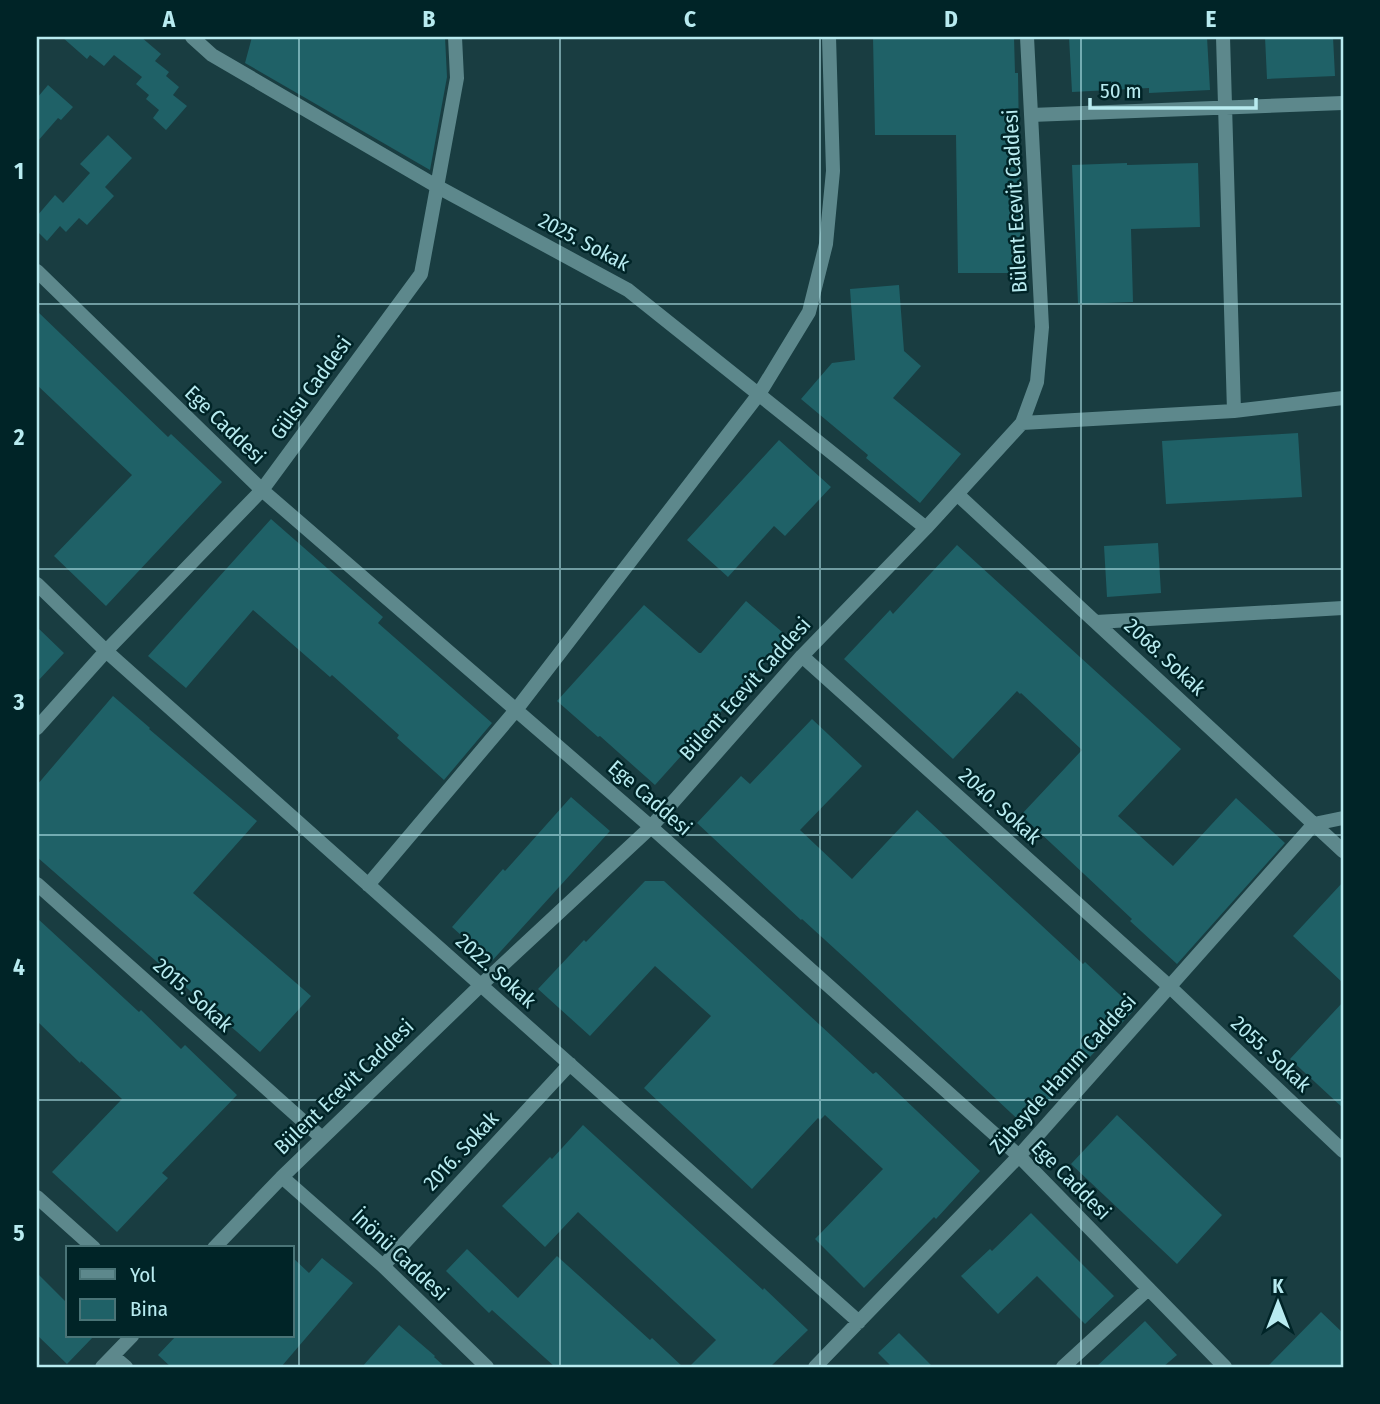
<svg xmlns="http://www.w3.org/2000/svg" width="1380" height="1404" font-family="'Fira Sans Condensed',sans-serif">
<rect width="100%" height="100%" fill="#193d41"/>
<path fill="#1f6167" d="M62,37H141L161,54L155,61L169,72L166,76L179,87L173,95L187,106L166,130L153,118L159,110L146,99L149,95L136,84L142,77L114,55L104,66L90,55L87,59Z
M252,37H445L447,77L430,170L245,63Z
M873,37H1014L1015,73H1018L1021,273H958L956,135H875Z
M1069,37H1207L1210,90L1149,93V88L1072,92Z
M1265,37H1333L1335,76L1267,79Z
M48,85L73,107L61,120L58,118L37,142V98Z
M108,135L132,158L105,187L114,196L87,225L79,218L66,232L60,226L47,241L37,231V216L55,195L63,203L90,173L80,164Z
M1127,163V165L1198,163L1200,227L1131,229L1133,302L1078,304L1072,165Z
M899,285L904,351L921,366L893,398L961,454L920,503L866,458L868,455L801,399L832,363L855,360L850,289Z
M37,311L168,437L171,434L222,482L106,606L54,556L132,475L37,385Z
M1298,433L1302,497L1166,504L1162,441Z
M779,440L831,487L785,536L774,526L728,577L687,540Z
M271,519L383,617L378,623L492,723L444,780L397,738L399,735L332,675L330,677L253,610L186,688L148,656Z
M1158,543L1161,593L1107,597L1104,546Z
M957,545L1181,749L1118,816L1173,866L1236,798L1285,843L1177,964L1130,921L1132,919L1021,815L1082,750L1021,693L1020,694L1017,691L953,759L844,659L890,610L893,614Z
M746,601L788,637L655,785L600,736L598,737L557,701L644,605L699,653H701Z
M37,627L64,653L37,682Z
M113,696L150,728L149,729L257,821L193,893L311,996L260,1052L37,857V785Z
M812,719L862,766L800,830L852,879L917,810L1083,964L1085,962L1135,1009L1025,1126L859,971L802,919L801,920L697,823L741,776L750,784Z
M571,797L610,831L491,962L452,927L503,869L505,871Z
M645,881H664L873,1074L876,1072L980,1171L936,1219L934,1217L864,1288L815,1239L883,1169L825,1115L820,1120L818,1118L752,1189L644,1088L711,1016L655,966L590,1036L538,989L584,940L586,942Z
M1343,882V983L1293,936Z
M37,918L139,1012L141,1010L181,1049L185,1045L237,1095L162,1173L168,1178L117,1232L52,1172L122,1099L81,1061L80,1063L37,1021Z
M1343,1002V1108L1290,1059Z
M1117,1115L1222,1215L1177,1264L1071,1164Z
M583,1125L763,1290L764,1288L808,1330L770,1367H689L716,1340L578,1212L545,1247L502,1206L550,1157L552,1159Z
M1031,1213L1114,1296L1085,1324L1037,1276L998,1314L961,1276L990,1249L992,1251Z
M467,1249L518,1298L557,1256L650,1340L652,1338L683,1367H555L492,1310L489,1313L446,1271Z
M292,1257L309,1273L322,1258L353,1283L281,1367H171L158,1355L176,1336H292Z
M37,1273L68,1304V1336H94L67,1364L37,1335Z
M1321,1312L1343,1333V1367H1267Z
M1145,1321L1177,1355L1163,1367H1096Z
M399,1325L435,1356L434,1357L445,1367H362Z
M899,1333L933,1367H892L878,1353Z"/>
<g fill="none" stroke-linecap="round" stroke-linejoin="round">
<path stroke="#5d888c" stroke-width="14" d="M192,37L212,55L438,187L628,290L926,528
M1223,37L1234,411
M1031,115L1343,103
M37,271L262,490L651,827L1019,1156L1225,1367
M1022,423L1234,411L1343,398
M957,494L1343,851
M37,584L106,651L859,1322
M1096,622L1343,608
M802,656L1170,987L1343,1151
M37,728L106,651L262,490L421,274L457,78L455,37
M37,884L322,1138
M368,885L516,710L759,394L809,312L826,244L833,171L829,37
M282,1177L383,1266L487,1367
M37,1197L94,1248
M214,1248L282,1177L481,985L651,827L802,656L926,528L1022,423L1037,382L1042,327L1027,37
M383,1266L570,1064
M113,1356L126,1367
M102,1367L132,1336
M815,1367L1019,1156L1314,824L1343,818
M1063,1367L1148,1289"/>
</g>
<path fill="none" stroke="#b8ebf0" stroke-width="2" stroke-opacity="0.55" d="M299,37V1367M560,37V1367M820,37V1367M1081,37V1367M37,304H1343M37,569H1343M37,835H1343M37,1100H1343"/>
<g text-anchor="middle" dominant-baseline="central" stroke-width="5" stroke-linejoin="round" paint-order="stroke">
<g font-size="21" fill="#b8ebf0" stroke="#002427">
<text transform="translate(1015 201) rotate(-93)">Bülent Ecevit Caddesi</text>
<text transform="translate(584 242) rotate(28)">2025. Sokak</text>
<text transform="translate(311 388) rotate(-54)">Gülsu Caddesi</text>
<text transform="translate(225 425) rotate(44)">Ege Caddesi</text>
<text transform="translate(1165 657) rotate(43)">2068. Sokak</text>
<text transform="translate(745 689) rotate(-48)">Bülent Ecevit Caddesi</text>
<text transform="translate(650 798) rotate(41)">Ege Caddesi</text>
<text transform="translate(1000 806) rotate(42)">2040. Sokak</text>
<text transform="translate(496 971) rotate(42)">2022. Sokak</text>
<text transform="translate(193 995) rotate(42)">2015. Sokak</text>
<text transform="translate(1271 1054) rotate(43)">2055. Sokak</text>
<text transform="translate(1063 1074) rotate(-48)">Zübeyde Hanım Caddesi</text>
<text transform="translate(344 1087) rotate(-44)">Bülent Ecevit Caddesi</text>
<text transform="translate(461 1151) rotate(-47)">2016. Sokak</text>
<text transform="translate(1071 1180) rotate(45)">Ege Caddesi</text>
<text transform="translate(400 1255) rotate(43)">İnönü Caddesi</text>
</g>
</g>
<rect width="1380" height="1404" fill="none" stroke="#002427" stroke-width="77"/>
<rect x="66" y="1246" width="228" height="91" fill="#002427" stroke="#4a7477" stroke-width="2"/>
<rect x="80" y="1269" width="35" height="10" fill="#5d888c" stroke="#4a7477" stroke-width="2"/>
<text x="130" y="1282" font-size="21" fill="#b8ebf0">Yol</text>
<rect x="80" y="1299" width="35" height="21" fill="#1f6167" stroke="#4a7477" stroke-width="2"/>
<text x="130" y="1316" font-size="21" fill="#b8ebf0">Bina</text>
<g transform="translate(1278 1303)" stroke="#002427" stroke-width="5" paint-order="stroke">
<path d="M0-5L12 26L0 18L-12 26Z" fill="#b8ebf0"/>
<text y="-10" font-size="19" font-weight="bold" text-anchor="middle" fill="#b8ebf0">K</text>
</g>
<path d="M1090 98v10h166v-10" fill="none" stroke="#b8ebf0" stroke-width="3.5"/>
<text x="1100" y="98" font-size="21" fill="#b8ebf0" stroke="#002427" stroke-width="5" paint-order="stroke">50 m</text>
<rect x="38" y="38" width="1304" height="1328" fill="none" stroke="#b8ebf0" stroke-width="2.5"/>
<g font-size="23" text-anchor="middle" font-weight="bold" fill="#b8ebf0">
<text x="169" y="27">A</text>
<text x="429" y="27">B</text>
<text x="690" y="27">C</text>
<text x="951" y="27">D</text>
<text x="1211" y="27">E</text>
<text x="19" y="179">1</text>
<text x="19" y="445">2</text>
<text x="19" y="710">3</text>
<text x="19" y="975">4</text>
<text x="19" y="1241">5</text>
</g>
</svg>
